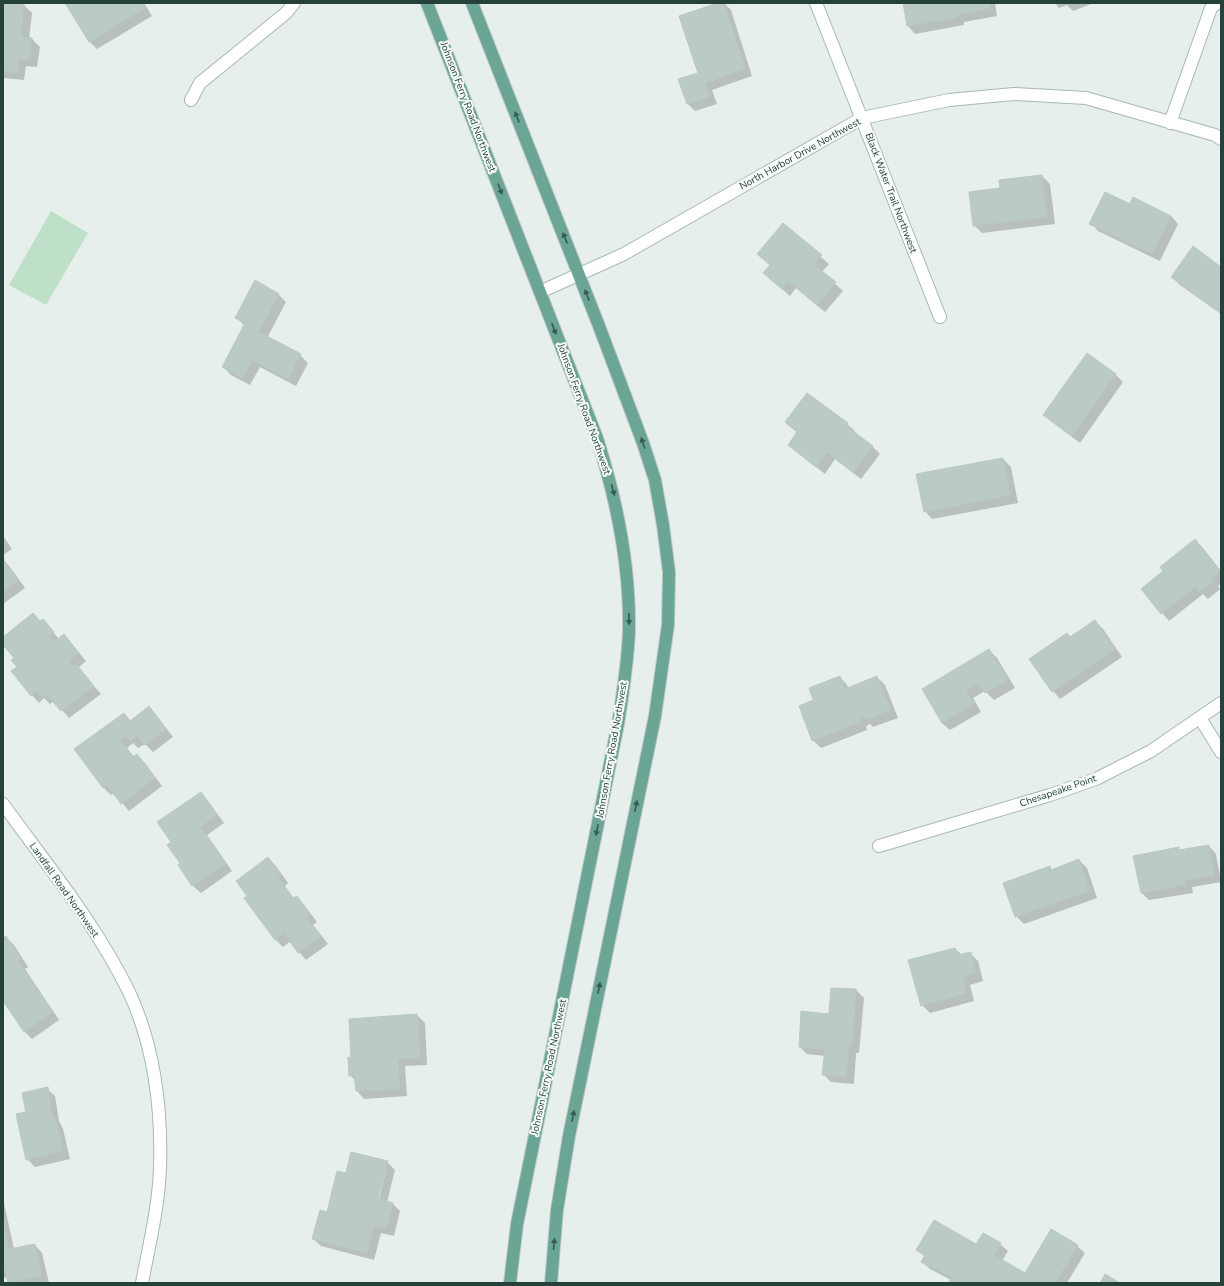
<svg xmlns="http://www.w3.org/2000/svg" width="1224" height="1286" font-family="'Nunito Sans',sans-serif">
<rect width="100%" height="100%" fill="#e6efeb"/>
<path fill="#bfe0c8" d="M51,211L88,233L46,305L9,285Z"/>
<path fill="#0003" fill-rule="evenodd" d="M3,3L24,5L32,13L29,39H32L40,47L37,67L26,66L24,80L3,78Z
M68,3H144L152,16L97,49L89,41Z
M721,3H724L731,10L752,76L712,90L717,104L695,111L688,104L699,74Z
M904,3H995L997,16L964,22V25L915,34L908,26Z
M1055,3H1094L1073,11L1067,5L1059,8Z
M1042,176L1050,184L1055,224L982,233L974,225L1001,189Z
M1131,205L1171,216L1178,224L1160,261L1098,231L1091,223Z
M783,225L829,264L822,272L843,291L825,312L796,288L790,296L764,273L771,266L758,254Z
M1221,268V314L1180,285L1172,277Z
M255,282L279,295L286,302L267,338L300,355L308,363L296,386L260,367L250,385L231,375L223,367L245,326L237,318Z
M1088,354L1116,375L1123,382L1080,443L1052,422L1044,415Z
M786,422L847,424L855,431L854,433L873,447L880,454L861,479L835,459L825,474L797,452L789,445L798,433Z
M1003,459L1011,467L1018,503L932,519L925,511Z
M3,536L12,549L3,555Z
M1195,540L1203,548L1221,571V583L1218,586L1220,589L1208,599L1203,594L1169,621L1162,613L1165,572Z
M3,560L10,567L25,588L3,604Z
M43,620L59,639L64,635L86,661L78,668L101,694L69,718L54,701L50,704L44,698L39,703L32,695L15,659L3,643V639Z
M1095,621L1103,629L1122,657L1060,699L1053,691L1030,660L1070,638Z
M989,650L997,658L1015,688L994,700L985,691L973,698L981,712L950,730L942,723Z
M840,677L847,685L848,688L877,677L885,685L898,718L873,727L870,724L866,726L867,730L821,748L813,740L815,701Z
M149,708L156,715L173,737L153,752L145,744L138,748L133,743L127,748L134,757L137,755L144,762L162,786L129,811L114,793L111,795L104,788L76,750L124,714L131,721Z
M201,793L208,801L224,823L207,835L232,871L201,893L193,886L179,865L182,863L172,842Z
M1209,846L1216,854L1221,882L1192,887L1193,893L1149,900L1142,893L1178,848L1181,851Z
M268,859L276,866L288,883L285,886L294,899L297,897L304,905L317,922L313,925L328,944L306,960L299,952L291,941L283,947L275,939L248,896Z
M1079,860L1087,868L1097,898L1024,924L1016,916L1050,868L1052,870Z
M6,938L14,945L28,967L25,969L59,1020L32,1039L24,1031L3,999V939Z
M955,949L962,955L970,953L978,961L983,981L970,985L974,1001L930,1013L922,1005Z
M832,989L856,990L864,998L859,1053H856L854,1084L831,1082L823,1074L825,1056L807,1054L800,1047L830,1015Z
M417,1015L425,1023L427,1065L405,1066L407,1096L364,1099L357,1091L356,1081L350,1075L352,1059Z
M47,1089L55,1096L59,1121L63,1129L70,1159L35,1167L27,1159V1112Z
M387,1162L395,1170L387,1202L392,1203L400,1211L394,1236L381,1233L374,1260L321,1246L313,1239L328,1213L347,1175ZM385,1166H387L378,1204H376Z
M3,1201L4,1203L14,1249L35,1245L42,1253L49,1283H10L8,1277L3,1278Z
M1000,1244L1008,1251L1002,1261L1025,1275L1077,1246L1085,1253L1067,1283H951V1280L930,1269L922,1262L925,1257L917,1249Z"/>
<path fill="#bbcac4" stroke="#b8c9c2" d="M3,3L24,4L21,37L32,38L29,60L19,59L17,73L3,71Z
M65,3H142L145,8L89,42Z
M718,3H724L745,69L705,83L710,97L687,104L678,79L698,73L679,16Z
M903,3H989L990,8L957,15V18L907,26Z
M1042,175L1047,217L973,226L969,192L1000,188L999,180Z
M1105,192L1130,204L1133,197L1171,216L1152,254L1089,224Z
M783,223L822,255L814,265L836,282L817,305L788,281L782,289L763,273L770,265L757,254Z
M1193,246L1221,267V313L1171,277Z
M255,280L279,294L259,332L301,354L288,379L252,360L243,378L222,367L245,323L235,318Z
M1087,353L1116,374L1072,436L1043,415Z
M807,393L848,423L846,426L873,446L853,472L827,452L816,467L788,445L797,432L785,422Z
M1003,458L1010,495L924,512L916,474Z
M1195,539L1220,571L1211,578L1213,581L1199,592L1196,587L1161,614L1141,589L1163,571L1160,567Z
M3,559L18,580L3,591Z
M33,613L40,621L43,619L54,632L49,636L54,642L64,634L79,653L69,661L73,666L76,664L94,686L61,711L46,694L42,697L36,691L31,696L11,671L17,667L11,660L14,658L3,645V637Z
M1095,620L1115,649L1052,692L1029,659L1067,633L1070,637Z
M989,649L1008,680L985,693L979,683L966,690L974,704L942,723L922,689Z
M840,676L845,689L877,676L891,710L865,720L864,717L859,718L861,722L812,741L799,706L813,700L809,688Z
M149,706L166,729L145,745L137,736L130,741L126,736L120,740L133,757L137,754L155,778L121,804L107,785L103,788L74,749L124,713L130,721Z
M201,792L217,815L200,827L226,863L192,886L178,865L180,863L167,845L171,842L157,822Z
M1209,845L1214,875L1185,880L1186,885L1141,893L1133,856L1179,847V850Z
M268,857L281,875L278,877L293,898L297,896L310,914L306,917L321,936L298,953L284,933L275,940L244,898L247,896L236,881Z
M1079,859L1090,891L1015,917L1003,883L1050,866L1051,870Z
M6,936L21,959L18,961L53,1012L24,1032L3,1001V938Z
M955,948L958,955L971,952L976,973L963,977L967,993L921,1006L908,960Z
M831,988L856,989L852,1046H849L846,1077L822,1075L825,1049L799,1047L801,1011L829,1014Z
M417,1014L420,1057L398,1059L400,1089L356,1091L354,1075L349,1076L348,1057L351,1058L349,1019Z
M48,1087L52,1113L56,1120L63,1151L26,1160L16,1114L26,1112L22,1093Z
M351,1152L388,1161L378,1199L393,1203L386,1229L374,1226L367,1253L312,1239L320,1210L327,1212L337,1171L346,1173Z
M934,1220L976,1244L983,1233L1001,1243L994,1255L1025,1273L1051,1229L1078,1245L1055,1283H950L949,1282L952,1277L921,1262L925,1255L916,1250Z
M3,1222L9,1249L35,1244L42,1276L8,1283L5,1269H3Z
M1105,1274L1120,1283H1100Z"/>
<g fill="none" stroke-linecap="round" stroke-linejoin="round">
<defs>
<path id="minor" d="M816,3L940,317
M191,100L200,83L286,13L294,3
M1170,123L1211,8L1217,3
M540,292L624,254L862,118L949,100L1014,94L1086,98L1215,135L1221,139
M1200,718L1221,752
M3,804C47,865 96,924 129,992C154,1045 162,1109 160,1167C159,1206 149,1245 142,1283
M879,846L1050,795L1096,779L1151,751L1221,703"/>
<path id="major" d="M427,3L597,438C617,501 630,564 629,630C628,662 623,693 618,724L517,1224L510,1283
M472,3L599,326L643,443L655,480L663,525L669,572L668,625L655,716L569,1136L557,1210L551,1283"/>
</defs>
<use href="#minor" stroke="#a8b8b2" stroke-width="14"/>
<use href="#major" stroke="#c2cac8" stroke-width="14"/>
<use href="#minor" stroke="#fff" stroke-width="12"/>
<use href="#major" stroke="#6aa596" stroke-width="12"/>
</g>
<defs><path id="oneway-solid" d="M-6-.8H1V-3.2L6.5 0L1 3.2V.8H-6Z"/></defs>
<g fill="#365b51">
<use href="#oneway-solid" transform="translate(517 117) rotate(-111)"/>
<use href="#oneway-solid" transform="translate(500 189) rotate(69)"/>
<use href="#oneway-solid" transform="translate(565 238) rotate(-112)"/>
<use href="#oneway-solid" transform="translate(587 295) rotate(-111)"/>
<use href="#oneway-solid" transform="translate(554 329) rotate(69)"/>
<use href="#oneway-solid" transform="translate(643 443) rotate(-108)"/>
<use href="#oneway-solid" transform="translate(613 490) rotate(75)"/>
<use href="#oneway-solid" transform="translate(629 619) rotate(90)"/>
<use href="#oneway-solid" transform="translate(636 806) rotate(-78)"/>
<use href="#oneway-solid" transform="translate(597 830) rotate(102)"/>
<use href="#oneway-solid" transform="translate(599 988) rotate(-79)"/>
<use href="#oneway-solid" transform="translate(573 1116) rotate(-79)"/>
<use href="#oneway-solid" transform="translate(554 1244) rotate(-85)"/>
</g>
<g text-anchor="middle" dominant-baseline="central" stroke-width="4" stroke-linejoin="round" paint-order="stroke">
<g font-size="10" fill="#24423a" stroke="#f7fbf9">
<text transform="translate(468 107) rotate(69)">Johnson Ferry Road Northwest</text>
<text transform="translate(800 154) rotate(-29)">North Harbor Drive Northwest</text>
<text transform="translate(891 193) rotate(69)">Black Water Trail Northwest</text>
<text transform="translate(584 409) rotate(70)">Johnson Ferry Road Northwest</text>
<text transform="translate(612 750) rotate(-80)">Johnson Ferry Road Northwest</text>
<text transform="translate(1058 791) rotate(-19)">Chesapeake Point</text>
<text transform="translate(64 890) rotate(55)">Landfall Road Northwest</text>
<text transform="translate(549 1067) rotate(-78)">Johnson Ferry Road Northwest</text>
</g>
</g>
<rect width="1224" height="1286" fill="none" stroke="#24423a" stroke-width="8"/>
</svg>
